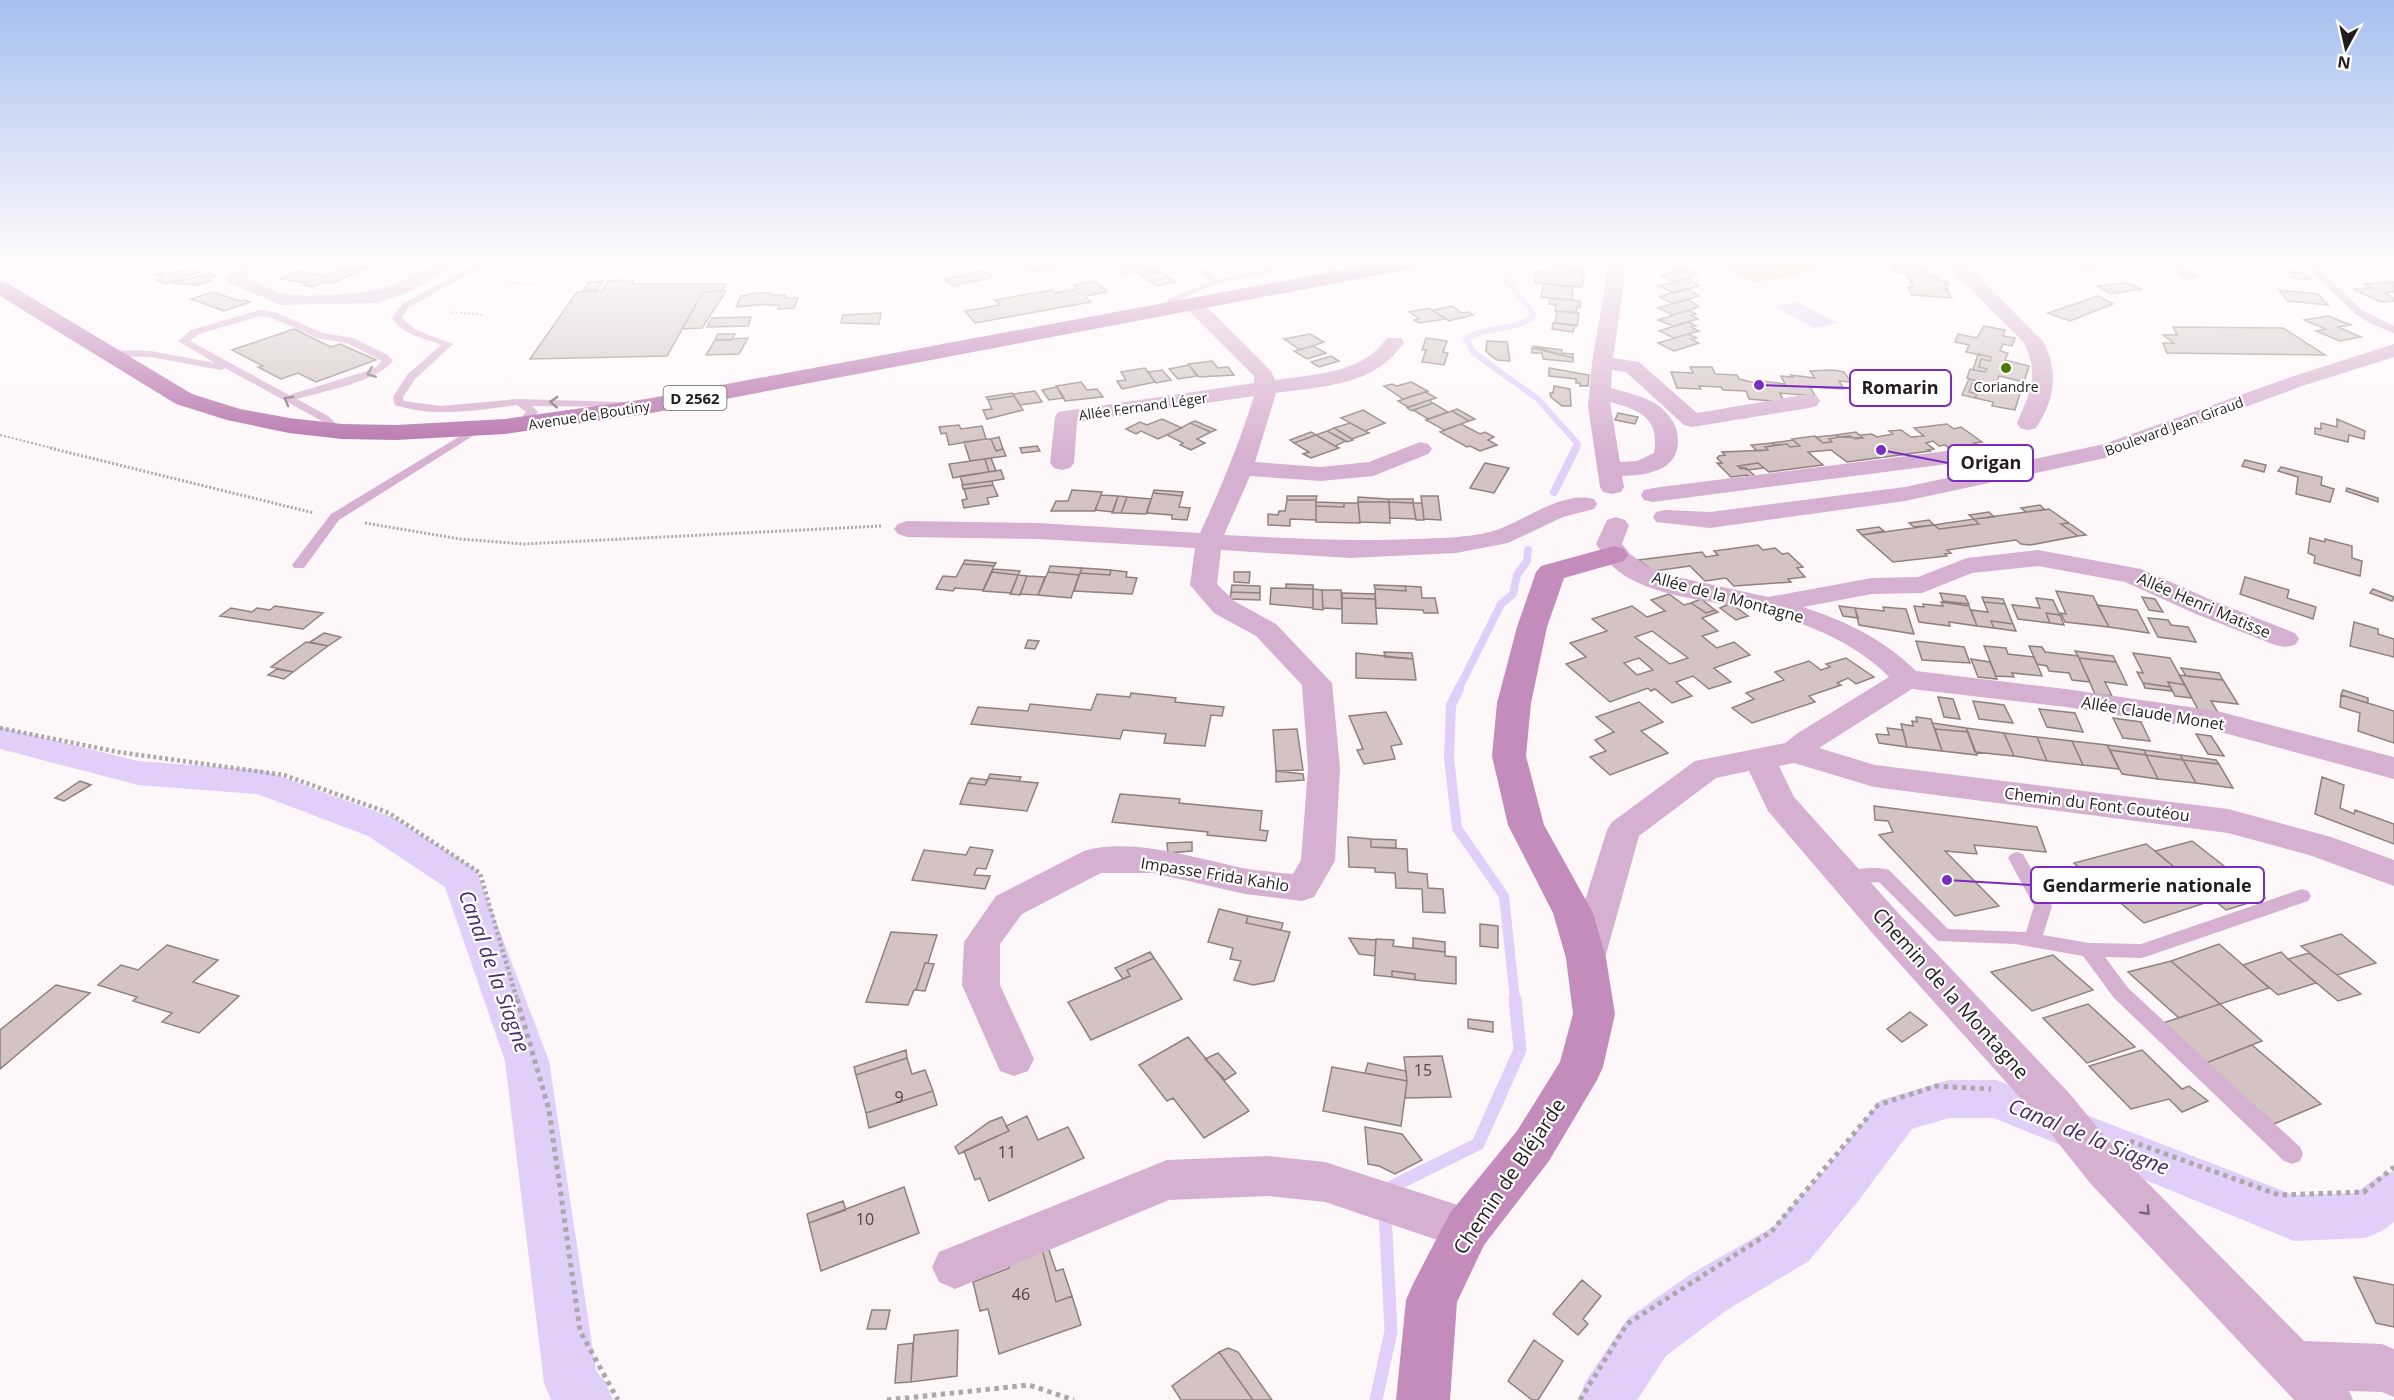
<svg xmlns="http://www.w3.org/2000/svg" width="2394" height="1400" font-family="'Open Sans',sans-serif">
<rect width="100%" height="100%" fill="#fef7f9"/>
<path fill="#eeb999" d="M1757,262H1810L1824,269L1754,283L1726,268Z"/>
<path fill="#e2cff9" d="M1797,302L1837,323L1814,328L1774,306Z"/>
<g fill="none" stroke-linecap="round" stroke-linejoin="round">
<path stroke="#e2cff9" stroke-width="6" d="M1544,262L1510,271L1505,279L1532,311L1533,317C1512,332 1487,325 1466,339L1474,353L1538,399L1578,444L1575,449"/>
<path stroke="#e2cff9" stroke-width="8" d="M1554,492L1576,448
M1458,690L1501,604L1513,594L1517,575L1527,561L1528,550"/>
<path stroke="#e2cff9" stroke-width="10" d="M1459,689L1451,705L1449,758L1457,828L1504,896L1515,1000"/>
<path stroke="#e2cff9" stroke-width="13" d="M1391,1193L1393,1186L1478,1144L1520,1050L1515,999
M1376,1400L1391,1331L1385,1212"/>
<path fill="#e2cff9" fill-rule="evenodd" d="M0,727L138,761L261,770L274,774L394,818L475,869L480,879L549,1061L596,1371L605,1381L613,1400H551L544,1383L505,1061L445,887L368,836L257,794L138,785L0,749Z
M1949,1080H1996L2294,1195L2356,1193L2377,1177L2394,1171V1222L2382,1231L2365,1238L2294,1241L1994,1118H1949L1912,1129L1859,1200L1809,1261L1727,1310L1666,1356L1637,1400H1578L1586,1381L1628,1318L1691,1274L1773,1227L1825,1170L1881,1100Z"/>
</g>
<path fill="#d3c3c2" stroke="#90817f" stroke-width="1.5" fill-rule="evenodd" d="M136,262H170L152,267L132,263Z
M873,262H905V265L872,267Z
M1042,262L1051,268L1033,272L1023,265Z
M1042,262H1068L1070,263L1051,268Z
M1134,262L1144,269L1154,267L1161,272L1143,276L1137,271L1125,274L1114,266Z
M1213,262H1266L1239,268L1230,263L1219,265Z
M1890,262H1922L1927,272L1922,271L1924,275L1936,276L1938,280L1947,281L1949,284L1945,283L1948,290L1945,289L1952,298L1912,295L1908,287H1913L1907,273L1895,272Z
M2077,262H2091L2102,266L2087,269L2075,264L2080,263Z
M348,266L365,268L333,283L324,282L313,287L302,285L306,283L281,279L299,271L325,276Z
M1556,267L1585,270L1582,287L1535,283L1537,271L1555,273Z
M1688,268L1698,275L1674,282L1661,276Z
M195,269L199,272L166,284L157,280L163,278L155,274Z
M984,270L993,277L972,282L964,275Z
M1161,272L1167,277L1150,281L1143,276Z
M2289,272L2305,273L2311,280L2294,278Z
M211,274L216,276L206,279L211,281L199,285L170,283Z
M964,275L972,282L953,286L944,279Z
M1167,277L1175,282L1157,286L1150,281Z
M1688,278L1699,286L1674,293L1659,286Z
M634,280L631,284H726L722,291L703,292L667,356L530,359L577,292L602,291L608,281Z
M603,281L597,290H583L589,282Z
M1096,281L1107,292L1085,296L1091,302L975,323L965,311L1000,305L995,300L1052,290L1055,293L1078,289L1074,285Z
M2394,282V292L2384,293L2394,298V301L2381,302L2353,289L2371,288L2364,284Z
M1544,283L1573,287L1572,300L1541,297Z
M2128,283L2141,289L2111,294L2097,286Z
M1687,288L1699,296L1674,304L1659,297Z
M2279,290L2318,294L2328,305L2288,301Z
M726,291L702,328L682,329L703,292Z
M213,292L240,301L245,300L250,302L224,311L191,299Z
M756,293H771L770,295H786L785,298H798L794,308L778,309L780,305H764L766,304L736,307L741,296Z
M2098,296L2113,304L2070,321L2048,313Z
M1550,298L1580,301V308L1577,307L1576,313L1555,311L1556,305L1549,304Z
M1688,299L1699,307L1673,315L1658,308Z
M1452,306L1462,313L1468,312L1473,315L1449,321L1433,310Z
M1429,308L1445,319L1419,323L1414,320L1419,319L1409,312Z
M1688,310L1696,314L1691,315L1698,319L1673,326L1658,320Z
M1557,311L1579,313L1577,326L1555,323Z
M881,313L879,324L841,323L843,315Z
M2328,316L2351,325L2338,327L2361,337L2340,341L2316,331L2326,329L2304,320Z
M751,317L748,326L707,327L712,318Z
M1688,322L1696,326L1691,327L1699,331L1674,338L1659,331Z
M1553,323L1575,325L1573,332L1552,329Z
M1984,326L2005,330L2003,336L2015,338L2012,346L2003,344L2000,351L2008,353L2005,360L2029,366L2024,382L1999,376L1996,385L2021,390L2015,410L1992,406L1993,402L1975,398L1977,394L1969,392L1972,383L1980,385L1981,382L1967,378L1970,369L1985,372L1987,369L1979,367L1981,359L1990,361L1991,357L1966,352L1969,345L1955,342L1958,334L1977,338Z
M2173,327L2283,328L2325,355L2167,353L2163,343H2174L2163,335H2177Z
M294,329L331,347L340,344L376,360L316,382L298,373L281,379L258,367L263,366L232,350Z
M718,334H735L731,340H715Z
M1310,334L1324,342L1300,350L1284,339Z
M1688,334L1697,338L1691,339L1699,343L1674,351L1658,343Z
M748,338L739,354L706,355L715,340Z
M1426,338L1447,341L1443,352L1448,353L1444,365L1422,362L1426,350H1422Z
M1487,341L1507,342L1510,361L1497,360L1490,355L1486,351Z
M1313,346L1326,353L1307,359L1294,351Z
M1532,346L1562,350V353L1573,354V358Z
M1532,348L1573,358V362L1543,359L1542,353H1532Z
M1978,354L1991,357L1990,361L1981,359L1979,367L1987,369L1985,372L1973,370Z
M1331,356L1339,361L1319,367L1311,362Z
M1212,361L1218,368L1228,367L1234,375L1199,377L1188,364Z
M1189,365L1197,376L1178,379L1169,369Z
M1690,367H1712L1715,374L1737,375L1739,379L1751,382L1762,383V381L1785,384L1781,376L1793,377L1791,375L1815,378L1810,371L1832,370L1844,372L1851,382L1839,381L1844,389L1810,387L1815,396L1780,393L1784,402L1749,399L1746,391L1723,390L1721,387L1699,386L1701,389L1677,388L1671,372L1693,373Z
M1145,368L1155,382L1122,389L1117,381L1126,380L1121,372Z
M1549,368L1589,375L1588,386H1580V383H1576V379L1549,376Z
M1162,370L1171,380L1156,383L1148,372Z
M1969,379L1981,382L1980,385L1972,383L1969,392L1977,394L1975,398L1962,395Z
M1081,382L1087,390L1097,389L1103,397L1065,401L1056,386Z
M1411,382L1428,391L1403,399L1384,386L1392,384L1397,386Z
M1554,386L1570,389L1571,406H1562L1551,397L1550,393H1553Z
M1057,387L1064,398L1049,400L1042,390Z
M1035,391L1042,402L1020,405L1013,394Z
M1426,392L1436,398L1408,407L1398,401Z
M1012,393L1014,396L988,400L986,397Z
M1014,396L1023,410L987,419L983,410L992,409L988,400Z
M1429,400L1433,403L1412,411L1407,408Z
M1433,403L1448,412L1428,419L1413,410Z
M1457,409L1475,419L1469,421L1452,411Z
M1363,410L1385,423L1365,431L1341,418Z
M1452,411L1469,421L1444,430L1426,420Z
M1618,413L1638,417L1635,424L1615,420Z
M1162,419L1182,428L1158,439L1141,431L1136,434L1126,429L1140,422L1147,425Z
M2337,419L2365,431L2364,439L2349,435L2348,442L2315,434V428L2321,429V423L2337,427Z
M1195,421L1216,430L1211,432L1190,423Z
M1190,423L1211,432L1197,439L1205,443L1191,450L1180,445L1183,443L1167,435Z
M1350,423L1365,431L1369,433L1352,439L1334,428Z
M1461,424L1480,434L1485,432L1494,437L1488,440L1497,445L1480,451L1470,446L1467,447L1440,432Z
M1947,424L1954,429L1961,427L1982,442L1974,443L1982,448L1953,452L1945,445L1939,446L1933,441L1926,443L1934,449L1928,450L1930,451L1847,462L1831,450L1808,452L1823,465L1769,472L1758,463L1738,466L1741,469L1746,468L1755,476L1750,477L1747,475L1731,477L1717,463H1722L1717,458L1719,456L1725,455L1722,452L1768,450L1765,447L1787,444L1790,447L1800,446L1792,439L1815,436L1823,443L1832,442L1829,439L1839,437L1850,436L1855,439L1863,438L1860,435L1872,434L1877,437L1893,434L1889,431L1901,430L1911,437L1924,436L1914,428Z
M959,425L961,429L982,426L986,439L949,445L946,433L941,434L939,427Z
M1334,428L1352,439L1353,440L1347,442L1327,431Z
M1327,431L1346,441L1335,446L1316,435Z
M1311,432L1316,435L1294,443L1290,440Z
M1856,432L1863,438L1839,437L1836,435Z
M1316,435L1335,446L1339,448L1311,458L1303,454L1309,452L1294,443Z
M1836,435L1839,437L1829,439L1832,442L1823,443L1816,437Z
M999,437L1003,449L996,451L991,439Z
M986,439H991L996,451L1003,449L1006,456L970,461L964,442Z
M1793,440L1800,446L1790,447L1787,444L1775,445L1772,443Z
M1772,443L1775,445L1765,447L1768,450L1757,451L1751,445Z
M1037,446L1040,451L1022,453L1020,448Z
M991,458L996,471L989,472L985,459Z
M985,459L989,472L953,478L949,464Z
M2245,460L2266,465L2264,472L2242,466Z
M1485,463L1509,468L1494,493L1470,488Z
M1758,463L1764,468L1748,470L1738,466Z
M2281,467L2322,477L2321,485L2334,489L2330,502L2296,494L2298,477L2278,471Z
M1001,470L1004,479L992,481L963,485L960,476Z
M992,481L993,485L963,489L962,485Z
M993,485L998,496L987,498L989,504L964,508L962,500L967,499L964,489Z
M2347,488L2378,498V502L2346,491Z
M1072,490L1102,492L1095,511H1051L1056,501H1068Z
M1154,490L1183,492L1182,496L1153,493Z
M1153,493L1182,496L1179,507L1190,508L1187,520L1172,519V515L1147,513Z
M1101,495L1118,496L1113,512L1095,510Z
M1118,496L1127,497L1121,513H1112Z
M1287,496H1317L1316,500H1287Z
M1421,496H1438L1441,520L1424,519Z
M1127,497L1151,499L1146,514L1121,513Z
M1358,497L1388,499L1389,502H1358Z
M1388,499H1413V503L1389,502Z
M1287,500H1316V520L1290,519V526L1268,525V514L1278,515L1279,511H1285Z
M1316,502L1344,503V507L1316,506Z
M1358,502H1389L1390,523L1360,522Z
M1389,502L1413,503L1416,519L1390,518Z
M1344,503H1358L1360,523L1316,522V506L1344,507Z
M1413,503H1422L1424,520H1416Z
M2040,505L2045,510L2026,512L2021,508Z
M2049,509L2069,523L2061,524L2078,536L2030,545L2021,544L2016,540L2002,542L1947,550L1951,553L1945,554L1947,556L1893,562L1862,535L1934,525L1939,529L1979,524L1974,519Z
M1989,512L1994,517L1974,519L1969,515Z
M1974,519L1979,524L1939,529L1934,525Z
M1929,520L1934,525L1914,527L1909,523Z
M2069,523L2086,535L2078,536L2061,524Z
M1879,527L1884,531L1862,535L1857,530Z
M2310,538L2325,542V539L2352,546V558L2362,561L2360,576L2314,563L2315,556L2308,553Z
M1758,545L1763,550L1775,548L1782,554L1788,553L1803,567L1797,568L1805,577L1788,579L1791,582L1734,586L1726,578L1705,581L1690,566L1654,571L1638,560L1702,552L1706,557L1718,555L1714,551Z
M965,560L996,563L994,566L963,564Z
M963,564L994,566L983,590L955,588L953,591L936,589L943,576L956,577Z
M1050,566L1082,568L1079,575L1048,572Z
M1082,568L1111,570L1110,575L1080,573Z
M993,569L1020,571L1018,575L992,572Z
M1111,570L1127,572L1126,577L1137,578L1132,594L1074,591L1080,573L1110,575Z
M992,572L1018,575L1011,593L983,591Z
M1048,572L1079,575L1071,598L1038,595Z
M1234,572H1250L1249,583L1234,582Z
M1018,575L1027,576L1020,595L1010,594Z
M1027,576L1045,577L1038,595L1020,594Z
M2245,577L2289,590L2287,598L2316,607L2313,619L2240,594Z
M1286,584L1313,585V589L1286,588Z
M1232,585L1260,586V593L1231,592Z
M1374,585L1405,586L1406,591L1375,589Z
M1405,586L1421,587L1422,598H1435L1438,613H1424L1423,610L1376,608L1375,589L1406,591Z
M1271,588L1313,589V608L1270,604Z
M1313,589L1322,590L1323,610L1313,609Z
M2373,589L2394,597L2392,601L2370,593Z
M1322,590H1341L1342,609L1323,608Z
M2056,591L2093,596L2109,627L2065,622L2061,613L2066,614Z
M1231,592L1260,593V600L1230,599Z
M1342,593L1375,594V599L1342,598Z
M1940,593L1965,596L1969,604L1943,601Z
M1669,594L1684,605L1691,603L1706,613L1715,610L1718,612L1702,618L1718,631L1702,636L1717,648L1734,642L1750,655L1714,668L1731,682L1709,689L1693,676L1676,682L1692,696L1672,703L1655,689L1651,691L1648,688L1610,702L1566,664L1586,657L1570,643L1607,631L1592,619L1632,606L1647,617L1665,611L1651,600ZM1652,631L1688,658L1670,664L1635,637ZM1639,658L1653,670L1637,675L1624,663Z
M1982,597L2003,599L2005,604L1984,602Z
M2142,597L2155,599L2163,612L2149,610Z
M1342,598L1375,599L1377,624L1342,623Z
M2036,598L2053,600L2060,615L2046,613L2050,623L2018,619L2012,605L2040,608Z
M1701,599L1715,610L1706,613L1691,603Z
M1941,602L1969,606L1977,626L1949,622L1950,626L1919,622L1914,606L1924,607L1923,604L1943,606Z
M1984,602L2005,604L2013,624L1991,621L1994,628L1977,626L1971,610L1988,612Z
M1729,604L1734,606L1748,616L1736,620L1720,608Z
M2097,605L2137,610L2149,633L2109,627Z
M275,606L323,613L303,629L220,616L231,608L252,612L257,608L270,610Z
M1839,606L1855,608L1858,618L1843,616Z
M1883,607L1906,609L1914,634L1859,625L1855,608L1884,611Z
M2046,613L2060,615L2064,625L2050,623Z
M2148,618L2168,620L2171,625L2188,627L2196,642L2158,637Z
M1991,621L2013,624L2016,631L1994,628Z
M2354,622L2378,629V634L2394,639V657L2350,646Z
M324,633L341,637L328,646L310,642Z
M1028,640L1039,641L1035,649L1025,648Z
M1916,641L1964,647L1970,663L1922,660Z
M306,642L328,646L293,672L271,667Z
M1984,646L2006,648L2008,654L2034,657L2042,676L2012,673L2014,677L1996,676Z
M2029,646L2042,647L2045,652L2078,656L2090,682L2072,680L2069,673L2049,671L2047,666L2037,664Z
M2075,651L2113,656L2116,662L2079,658Z
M1384,652L1412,653L1413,659L1385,657Z
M1356,653L1413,659L1416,680L1356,678Z
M2133,653L2170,658L2185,685L2168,682L2170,687L2143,683L2137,672L2143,673Z
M1846,658L1874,677L1856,684L1848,678L1837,683L1841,685L1809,696L1815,702L1752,723L1732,708L1754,699L1746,693L1784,680L1775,672L1809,661L1821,670L1830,667L1826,664Z
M2079,658L2116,662L2127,685L2105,682L2112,696L2095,694Z
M1971,659L1990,662L1997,679L1978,677Z
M2181,668L2219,673L2223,680L2186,676Z
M277,669L293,672L284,679L268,675Z
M2179,675L2223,680L2238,704L2211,701L2219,714L2199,711Z
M2168,682L2185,685L2192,698L2175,696Z
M2143,683L2170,687L2172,691L2145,688Z
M2343,690L2368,698V703L2341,695Z
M1131,693L1176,698L1175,702L1224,707L1222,716L1211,715L1205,746L1164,743L1166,734L1123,730L1120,739L971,724L978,707L1028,711L1030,704L1091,710L1097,694L1130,697Z
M2341,695L2394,711V743L2358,731L2360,713L2340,707Z
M1938,697L1953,699L1960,719L1944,717Z
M1973,701L2004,705L2013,723L1979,719Z
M1639,702L1663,722L1641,731L1668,753L1610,775L1590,757L1606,751L1595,740L1614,732L1596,717Z
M2039,709L2075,713L2083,732L2047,727Z
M1386,712L1402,744L1391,746L1395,759L1364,764L1357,750L1363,749L1349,716Z
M1916,717L1931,719L1942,751L1907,747L1901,724L1913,726L1912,721L1917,722Z
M2113,718L2141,722L2150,741L2123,738Z
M1932,723L1966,728L1968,732L1935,729Z
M1887,728L1903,730L1907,747L1879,743L1876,734L1889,735Z
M1966,728L2004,733L2014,756L1975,752Z
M1297,729L1303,770L1276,771L1273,730Z
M1935,729L1968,732L1977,755L1942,751Z
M2004,733L2037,737L2047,761L2014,756Z
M2196,734L2211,736L2224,756L2208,754Z
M2037,737L2072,741L2083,765L2047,761Z
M2072,741L2107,745L2119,769L2083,765Z
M2107,745L2144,750L2146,755L2110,750Z
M2110,750L2146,755L2158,779L2122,774Z
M2144,750L2180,755L2183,760L2146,755Z
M2146,755L2183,760L2196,783L2158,779Z
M2180,755L2216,760L2219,764L2183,760Z
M2183,760L2219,764L2233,788L2196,783Z
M1276,771L1303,774L1304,780L1276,782Z
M990,774L1021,777L1019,781L988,778Z
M2322,777L2344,785L2340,808L2354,814L2355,810L2394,824V844L2315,814Z
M971,778L988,780L985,785L968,783Z
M988,778L1038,783L1027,811L960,804L968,783L985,785Z
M80,781L91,785L64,801L55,798Z
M1120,794L1180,799L1179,803L1262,811L1260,830L1268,831L1266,841L1207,835L1208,832L1112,822Z
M1874,806L2037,827L2046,852L1974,845L1977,854L1945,851L1999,906L1955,916L1879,835L1893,832L1888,821L1875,820Z
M1348,837L1371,839V847L1407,849L1408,872L1427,874L1428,888L1443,889L1445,913L1423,912L1422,889L1396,888L1395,873L1375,872V868L1349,867Z
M1371,839L1396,840V848L1371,847Z
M2192,841L2265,898L2226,910L2155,851Z
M1192,842V851L1168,853L1167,843Z
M2146,844L2155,851L2214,900L2144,923L2074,863Z
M970,847L993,850L986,869L977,868L974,875L990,876L985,889L912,880L924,850L966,855Z
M1219,909L1248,916L1246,923L1290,932L1274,981L1253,985L1234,980L1241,961L1230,959L1233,948L1208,942Z
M1248,916L1283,923L1281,930L1246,923Z
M1480,924L1498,926V948L1480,946Z
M891,932L937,935L928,963H925L916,990H914L908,1005L866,1002Z
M2341,934L2376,963L2337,975L2301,946Z
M1349,938L1376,940L1375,956L1359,954Z
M1413,938L1445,942V952L1413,948Z
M1376,939L1394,940L1393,946L1445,952V956L1456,957V984L1415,980V974L1392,971V977L1374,975Z
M2219,944L2243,965L2269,988L2220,1004L2171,961Z
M167,945L218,960L193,982L239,996L199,1033L162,1022L172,1013L133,1001L137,997L98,985L121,965L138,970Z
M1150,952L1154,958L1127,970L1130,976L1123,979L1115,968Z
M2281,952L2288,959L2316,983L2278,995L2243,965Z
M2309,953L2337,975L2361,994L2338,1001L2288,959Z
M2053,955L2093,990L2032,1011L1991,972Z
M1154,958L1182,999L1091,1040L1068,1002L1130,976L1127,970Z
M2171,961L2220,1004L2179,1018L2128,972Z
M925,963L934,964L925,991L916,990Z
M1392,971L1415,974V980L1392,977Z
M56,985L90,993L0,1069V1030Z
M2088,1004L2135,1047L2087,1063L2043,1018Z
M2220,1004L2262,1041L2206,1063L2163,1023Z
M1910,1012L1927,1025L1902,1042L1887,1029Z
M1468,1019L1493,1022V1032L1468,1028Z
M1188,1037L1249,1111L1204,1138L1173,1098L1167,1101L1139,1065Z
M2252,1045L2321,1104L2274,1124L2206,1063Z
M906,1050L907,1058L856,1075L854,1067Z
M2142,1050L2182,1089L2189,1086L2208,1101L2182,1112L2169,1099L2131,1109L2089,1066Z
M1218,1053L1236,1073L1225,1080L1205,1059Z
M1442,1056L1451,1097L1405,1098L1407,1081L1404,1057Z
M907,1058L912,1074L925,1070L933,1091L866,1113L856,1075Z
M1368,1063L1406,1071L1407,1081L1365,1073Z
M1332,1067L1407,1081L1401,1126L1323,1111Z
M933,1091L937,1105L869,1128L866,1113Z
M1027,1116L1038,1140L1068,1127L1084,1158L989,1201L980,1178L975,1180L964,1151L1009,1131L1006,1126Z
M1002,1117L1009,1131L959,1154L955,1147L989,1122Z
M1365,1127L1402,1134L1422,1160L1395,1174L1379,1166L1368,1164Z
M904,1187L919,1233L821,1271L809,1223Z
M843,1201L846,1210L809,1223L807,1214Z
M1048,1247L1056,1271L1063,1269L1072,1296L1056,1302L1042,1249Z
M1042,1249L1056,1302L1072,1296L1081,1325L999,1354L988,1309L980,1311L973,1282L1009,1268L1008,1260Z
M2354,1277L2394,1285V1327L2376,1323Z
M1582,1280L1601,1296L1583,1319L1588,1324L1578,1335L1553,1314Z
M872,1310H890L886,1329H867Z
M958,1330L957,1376L911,1382L914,1335Z
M1534,1340L1563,1361L1538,1400H1532L1508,1381Z
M913,1343L911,1382L895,1383L898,1345Z
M1228,1348L1238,1352L1272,1400H1253L1219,1352Z
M1219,1352L1253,1400H1181L1172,1386Z"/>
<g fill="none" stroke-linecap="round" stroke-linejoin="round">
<path stroke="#ada7a9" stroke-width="2" stroke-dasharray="2 2" stroke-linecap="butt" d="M507,282L533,285
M452,312L482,315
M0,435L56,449"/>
<path stroke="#ada7a9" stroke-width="3" stroke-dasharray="2 2" stroke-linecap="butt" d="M50,448L314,513
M365,523L460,539L524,544L881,526"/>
<path stroke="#ada7a9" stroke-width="4.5" stroke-dasharray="3 3" stroke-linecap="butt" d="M0,728L118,752L284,775L389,813L480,873L517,1000"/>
<path stroke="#ada7a9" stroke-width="5" stroke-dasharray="4.5 4.5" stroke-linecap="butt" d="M517,999L549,1110L580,1331L618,1400
M2130,1141L2279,1195L2364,1192L2394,1167
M887,1400L1029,1385L1074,1400
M1580,1400L1627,1324L1771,1232L1878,1105L1936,1086L1991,1089"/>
<path fill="#d6b0d0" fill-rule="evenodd" d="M481,262H491L408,308L402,318L416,330L453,344L415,379L403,397L404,401L441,406L517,399L624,402L629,405L628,407L532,406L538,412L524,428L520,429L514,426L526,412L517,405C476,410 435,418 395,405L393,397L407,375L441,345C422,337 404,336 392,318L402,304Z
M1184,262C1197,262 1210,268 1217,280L1303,262H1327L1347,276L1339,278L1318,264C1266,275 1205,277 1163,313H1157V309L1169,299L1210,282L1207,277Z
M2303,262H2312L2362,310L2394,326V333L2370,323L2355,314Z
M260,310L277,313L323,333L353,338L388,355L393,361C376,382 324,391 297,399L328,416L341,428V432H333L320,420L225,368L221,370L151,357L106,356L101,353L106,350L151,351L215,363L178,341L191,330ZM260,316L272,318L317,338L347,343L382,361L376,367L364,372L289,395L190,341L199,334Z
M475,427L479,428V432L339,520L304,568H294L292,565L331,514Z
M2017,852L2023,854L2052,906L2043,935L2089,943L2141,944L2296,891L2302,889L2308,891L2311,896L2308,901L2148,956L2141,958L2105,957L2128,988L2300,1147L2303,1154L2300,1161L2292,1164L2284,1161L2114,998L2083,956L2015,944L1938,941L1879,882L1846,884L1840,883L1837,878L1840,873C1853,869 1876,866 1889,870L1948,929L2026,932L2034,906L2008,858L2011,854Z"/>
<path fill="#d6b0d0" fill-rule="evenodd" d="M240,262H255L257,264L246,277C258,282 272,291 285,294C307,298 372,294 392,285C419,273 429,261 461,262L458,266L404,294L376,303L281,305L229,283L226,279Z
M1609,262H1627L1613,358L1639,362L1697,413L1809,394L1817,396L1820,401L1817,406L1809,408L1692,427L1684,425L1626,372L1612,370L1611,388C1627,393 1645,396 1659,406C1667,412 1675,422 1677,432C1684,469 1651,475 1622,476L1624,487L1621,492L1612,494L1603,492L1600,487L1588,406L1592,363ZM1610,402C1640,410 1660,418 1654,453L1637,461L1620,462Z
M1944,262H1963L2043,341C2059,371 2055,399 2036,428L2028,430L2020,428L2017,423C2030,392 2040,376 2024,343Z
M2160,262H2181L2199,275L2196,279H2184Z
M1193,298L1200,300L1271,371L1275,380C1315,374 1362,374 1387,338H1401L1404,342C1376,386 1323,386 1276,393L1255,462L1321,467L1369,462L1420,442L1428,444L1432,449L1428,454L1373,476L1321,481L1250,476L1224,535C1289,538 1348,542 1413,539C1439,538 1465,538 1490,532C1521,524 1560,490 1594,499L1597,504L1594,509L1563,517L1508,543L1456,553L1351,558L1221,550L1217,584L1234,601L1276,624L1332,683L1340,768L1335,861L1314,897L1302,901L1245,894L1153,873H1101L1022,914L1000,944V985L1034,1059L1028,1071L1014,1076L1000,1071L962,985L964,942L996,896L1084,851C1131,837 1195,858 1242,868C1259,871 1276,872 1293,874L1301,860L1308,768L1302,685L1256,636L1214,613L1190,585L1195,548L1038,539L907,537L898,534L894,529L898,524L907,521L1038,523L1200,533C1221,488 1239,444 1254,396L1077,422L1074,463L1070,468L1062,470L1054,468L1050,463L1055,417L1058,412L1254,383V376L1186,308L1183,304L1186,300Z
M2394,344V357L2305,385L2110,457L1905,501L1710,528L1656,522L1653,517L1656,512L1665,510L1710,512L1905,487L2104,444L2291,377Z
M1986,446L1994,448L1998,453L1994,458L1653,502L1644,500L1641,495L1644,490L1653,488Z
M1616,517L1625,520L1629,525L1622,544L1630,554L1647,566L1668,575L1768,597L1872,578L1918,577L1967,558L2038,550L2141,569L2216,602L2295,633L2299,639L2295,645L2285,647L2275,645L2196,614L2125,582L2038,566L1972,573L1922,593L1872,594L1803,607C1845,621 1884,639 1916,671L2066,689L2217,711L2394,757V779L2217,731L2066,707L1912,689L1819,748L1875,765L2228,809L2331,837L2394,860V886L2309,855L2228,833L1874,787L1794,763L1779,766L1794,797L1900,915L2070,1094L2120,1155L2304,1341L2382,1344L2394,1349V1397L2382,1392L2349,1391L2353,1400H2294L2090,1183L2040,1120L1874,935L1768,811L1749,771L1716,778L1639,836L1605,958L1599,968L1586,972L1573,968L1567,958L1607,830L1612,822L1695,761L1785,743L1798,733L1889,677C1855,642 1802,621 1755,610C1711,600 1647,598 1612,566C1606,560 1601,551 1596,544L1607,520Z
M1268,1156L1325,1162L1467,1208L1483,1214L1489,1229L1483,1244L1467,1250L1325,1202L1268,1196L1169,1200L955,1289L939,1282L932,1267L939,1252L1167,1160Z"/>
<path fill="#c38cbb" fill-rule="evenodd" d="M1614,546L1624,549L1628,555L1624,561L1564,578L1547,627L1531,703L1526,756L1544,825L1593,913L1606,958L1615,1014L1603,1067L1597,1080L1549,1161L1484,1245L1457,1302L1450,1400H1396L1406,1300L1414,1282L1450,1213L1517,1131L1560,1062L1573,1014L1566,958L1553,913L1508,825L1492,756L1497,703L1517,627L1536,572L1541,566Z"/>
<path fill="#b571ab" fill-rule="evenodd" d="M1385,262H1426L1423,266L1416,268L646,414L505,434L396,440L342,439L289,433L227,420L176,404L0,296V281L7,283L192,394L240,409L289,418L342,424L396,425L505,419L646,399Z"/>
</g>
<defs><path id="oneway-chevron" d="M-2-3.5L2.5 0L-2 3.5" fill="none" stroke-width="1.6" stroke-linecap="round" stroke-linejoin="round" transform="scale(1.5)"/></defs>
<g stroke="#7c6677">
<use href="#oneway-chevron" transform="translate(371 373) rotate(158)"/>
<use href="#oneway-chevron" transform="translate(288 400) rotate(-151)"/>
<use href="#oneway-chevron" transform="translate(554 402) rotate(-177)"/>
<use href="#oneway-chevron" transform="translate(2146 1211) rotate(46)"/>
</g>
<linearGradient id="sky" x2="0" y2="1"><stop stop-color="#a5bfef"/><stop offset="0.57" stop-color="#fffbfc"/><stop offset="1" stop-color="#fffbfc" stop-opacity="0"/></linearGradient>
<rect width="2394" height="458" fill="url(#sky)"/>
<circle fill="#487a05" stroke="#fff" stroke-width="2" cx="2006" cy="368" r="6"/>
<g text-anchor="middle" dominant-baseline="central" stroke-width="4.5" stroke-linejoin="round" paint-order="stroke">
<g font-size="14" fill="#221c1e" stroke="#fff">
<text x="2006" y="386">Coriandre</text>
</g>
<g font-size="14" fill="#221c1e" stroke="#fff">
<text transform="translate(1143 406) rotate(-8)">Allée Fernand Léger</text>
<text transform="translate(589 415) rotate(-9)">Avenue de Boutiny</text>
<text transform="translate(2174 426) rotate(-20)">Boulevard Jean Giraud</text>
</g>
<rect fill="#fff" stroke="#646062" stroke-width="1.5" x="663.5" y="386" width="63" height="24" rx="4.5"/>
<g font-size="15" font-weight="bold" fill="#221c1e">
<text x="695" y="398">D 2562</text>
</g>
<g font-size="16" fill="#221c1e" stroke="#fff">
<text transform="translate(1728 597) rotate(15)">Allée de la Montagne</text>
<text transform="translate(2204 605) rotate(23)">Allée Henri Matisse</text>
<text transform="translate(2153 713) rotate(9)">Allée Claude Monet</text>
<text transform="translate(2097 804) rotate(7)">Chemin du Font Coutéou</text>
<text transform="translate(1215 874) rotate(9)">Impasse Frida Kahlo</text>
</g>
<g font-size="16" fill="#4e4647">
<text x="1423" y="1070">15</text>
<text x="899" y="1097">9</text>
<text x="1007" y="1152">11</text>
<text x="865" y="1219">10</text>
<text x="1021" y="1294">46</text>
</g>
<g font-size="20" fill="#221c1e" stroke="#fff">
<text transform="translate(1951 993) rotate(48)">Chemin de la Montagne</text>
<text transform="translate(1509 1176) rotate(-56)">Chemin de Bléjarde</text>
</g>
<g font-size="21" font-style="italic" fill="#4b2c69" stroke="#fff">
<text transform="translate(495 971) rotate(70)">Canal de la Siagne</text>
<text transform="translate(2089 1136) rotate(22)">Canal de la Siagne</text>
</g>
</g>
<path fill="none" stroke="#7b2cbf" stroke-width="2" d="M1759 385L1850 388M1881 450L1948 463M1947 880L2031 885"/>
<g fill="#7b2cbf" stroke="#fff" stroke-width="2">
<circle cx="1759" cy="385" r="6"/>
<circle cx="1881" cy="450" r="6"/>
<circle cx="1947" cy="880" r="6"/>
</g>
<g fill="#fff" stroke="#7b2cbf" stroke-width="2">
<rect x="1850" y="370" width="101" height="36" rx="6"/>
<rect x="1948" y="445" width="85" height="36" rx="6"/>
<rect x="2031" y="867" width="233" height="36" rx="6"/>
</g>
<g font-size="18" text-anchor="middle" font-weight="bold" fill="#221c1e">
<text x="1900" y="394">Romarin</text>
<text x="1991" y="469">Origan</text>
<text x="2147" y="892">Gendarmerie nationale</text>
</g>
<g transform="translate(2346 48) rotate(188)" stroke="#ffffff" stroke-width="4.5" paint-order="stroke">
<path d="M0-4.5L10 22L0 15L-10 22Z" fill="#221c1e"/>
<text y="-9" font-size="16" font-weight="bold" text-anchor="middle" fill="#221c1e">N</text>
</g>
</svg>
